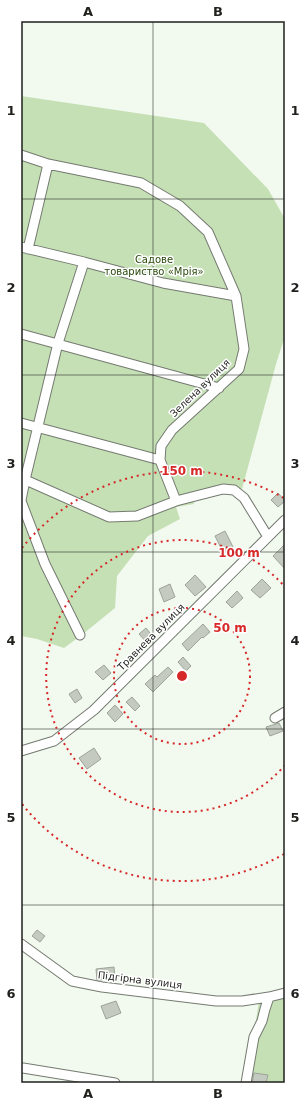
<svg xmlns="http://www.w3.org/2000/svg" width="306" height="1104" font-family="'DejaVu Sans',sans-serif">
<rect width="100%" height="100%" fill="#f2f9ee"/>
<path fill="#c6e0b6" d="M21,96L204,123L268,189L285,219V336L276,364L242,489L226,485L193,492L194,504L176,507L180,519L148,536L117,576L115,608L83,634L64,648L37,639L21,636Z
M285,997V1083H246L259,1001Z"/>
<path fill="#c4cac0" stroke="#9da399" d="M278,493L285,501L278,507L271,500Z
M225,531L233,547L223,552L215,536Z
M285,544V569L273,556Z
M195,575L206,587L195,596L185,585Z
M262,579L271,588L260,598L251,590Z
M170,584L175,597L164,602L159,589Z
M237,591L243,598L232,608L226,602Z
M203,624L210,632L203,638L202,637L188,651L182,644Z
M146,628L155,639L148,644L139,634Z
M183,657L191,666L186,671L178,662Z
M104,665L111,673L103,680L95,672Z
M168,667L173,672L153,692L145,684L155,675L157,677Z
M77,689L82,698L75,703L69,694Z
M132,697L140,706L135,711L126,702Z
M115,705L123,714L115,722L107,713Z
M279,723L283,731L270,736L266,727Z
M94,748L101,759L87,769L79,758Z
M37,930L45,936L40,942L32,936Z
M114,967L115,979L97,980L96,969Z
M116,1001L121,1013L106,1019L101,1006Z
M254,1073L268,1075L266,1083H252Z"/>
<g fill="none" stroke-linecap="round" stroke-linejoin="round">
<defs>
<path id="minor" d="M21,155L48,164L141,183L180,206L208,232L236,296L244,349L239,369L172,430L161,446L160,460L176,501
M21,247L84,262L163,283L236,296
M28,249L48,164
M21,334L219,388
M21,423L160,460
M21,478L109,517L137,516L176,501L223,489L234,490L244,498L268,537
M21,500L25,480L58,343L84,262
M21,501L45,564L80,635
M275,718L285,712
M21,751L54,741L94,710L285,520
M21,944L72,981L102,987L216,1001H242L269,997L285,993
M23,1068L115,1083
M246,1083L254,1037L262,1021L265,1009L269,997"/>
</defs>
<use href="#minor" stroke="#747a70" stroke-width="11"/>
<use href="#minor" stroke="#fff" stroke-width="9"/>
</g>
<path fill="none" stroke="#1f211d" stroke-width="1" stroke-opacity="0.55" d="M153,21V1083M21,199H285M21,375H285M21,552H285M21,729H285M21,905H285"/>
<g fill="none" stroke="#d62828" stroke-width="2" stroke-dasharray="2 4">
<circle cx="182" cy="676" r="68"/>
<path d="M285 765A136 136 0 1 1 285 587"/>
<path d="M284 854A205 205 0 0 1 22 804M22 548A205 205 0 0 1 284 498"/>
</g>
<g text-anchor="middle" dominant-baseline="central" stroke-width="3" stroke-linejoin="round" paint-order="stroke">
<g font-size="10" fill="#29490c" stroke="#fff">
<text x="154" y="259">Садове<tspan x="154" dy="12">товариство «Мрія»</tspan></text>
</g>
<g font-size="10" fill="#1f211d" stroke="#fff">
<text transform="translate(200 388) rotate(-44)">Зелена вулиця</text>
<text transform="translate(151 637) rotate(-45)">Травнева вулиця</text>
<text transform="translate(140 980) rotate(7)">Підгірна вулиця</text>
</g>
</g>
<circle cx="182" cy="676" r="6" fill="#d62828" stroke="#fff" stroke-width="2"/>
<g font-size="12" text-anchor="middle" font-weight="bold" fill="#d62828" stroke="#fff" stroke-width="3" stroke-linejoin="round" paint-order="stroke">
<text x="182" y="475">150 m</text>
<text x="239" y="557">100 m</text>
<text x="230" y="632">50 m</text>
</g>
<rect width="306" height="1104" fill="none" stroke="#ffffff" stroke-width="44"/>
<rect x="22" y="22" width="262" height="1060" fill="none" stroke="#1f211d" stroke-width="1.5"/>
<g font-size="13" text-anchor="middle" font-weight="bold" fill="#1f211d">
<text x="88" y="16">A</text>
<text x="218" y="16">B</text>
<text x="11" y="115">1</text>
<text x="295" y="115">1</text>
<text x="11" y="292">2</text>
<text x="295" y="292">2</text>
<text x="11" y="468">3</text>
<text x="295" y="468">3</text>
<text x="11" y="645">4</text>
<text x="295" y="645">4</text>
<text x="11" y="822">5</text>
<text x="295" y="822">5</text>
<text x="11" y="998">6</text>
<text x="295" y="998">6</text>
<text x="88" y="1098">A</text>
<text x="218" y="1098">B</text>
</g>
</svg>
